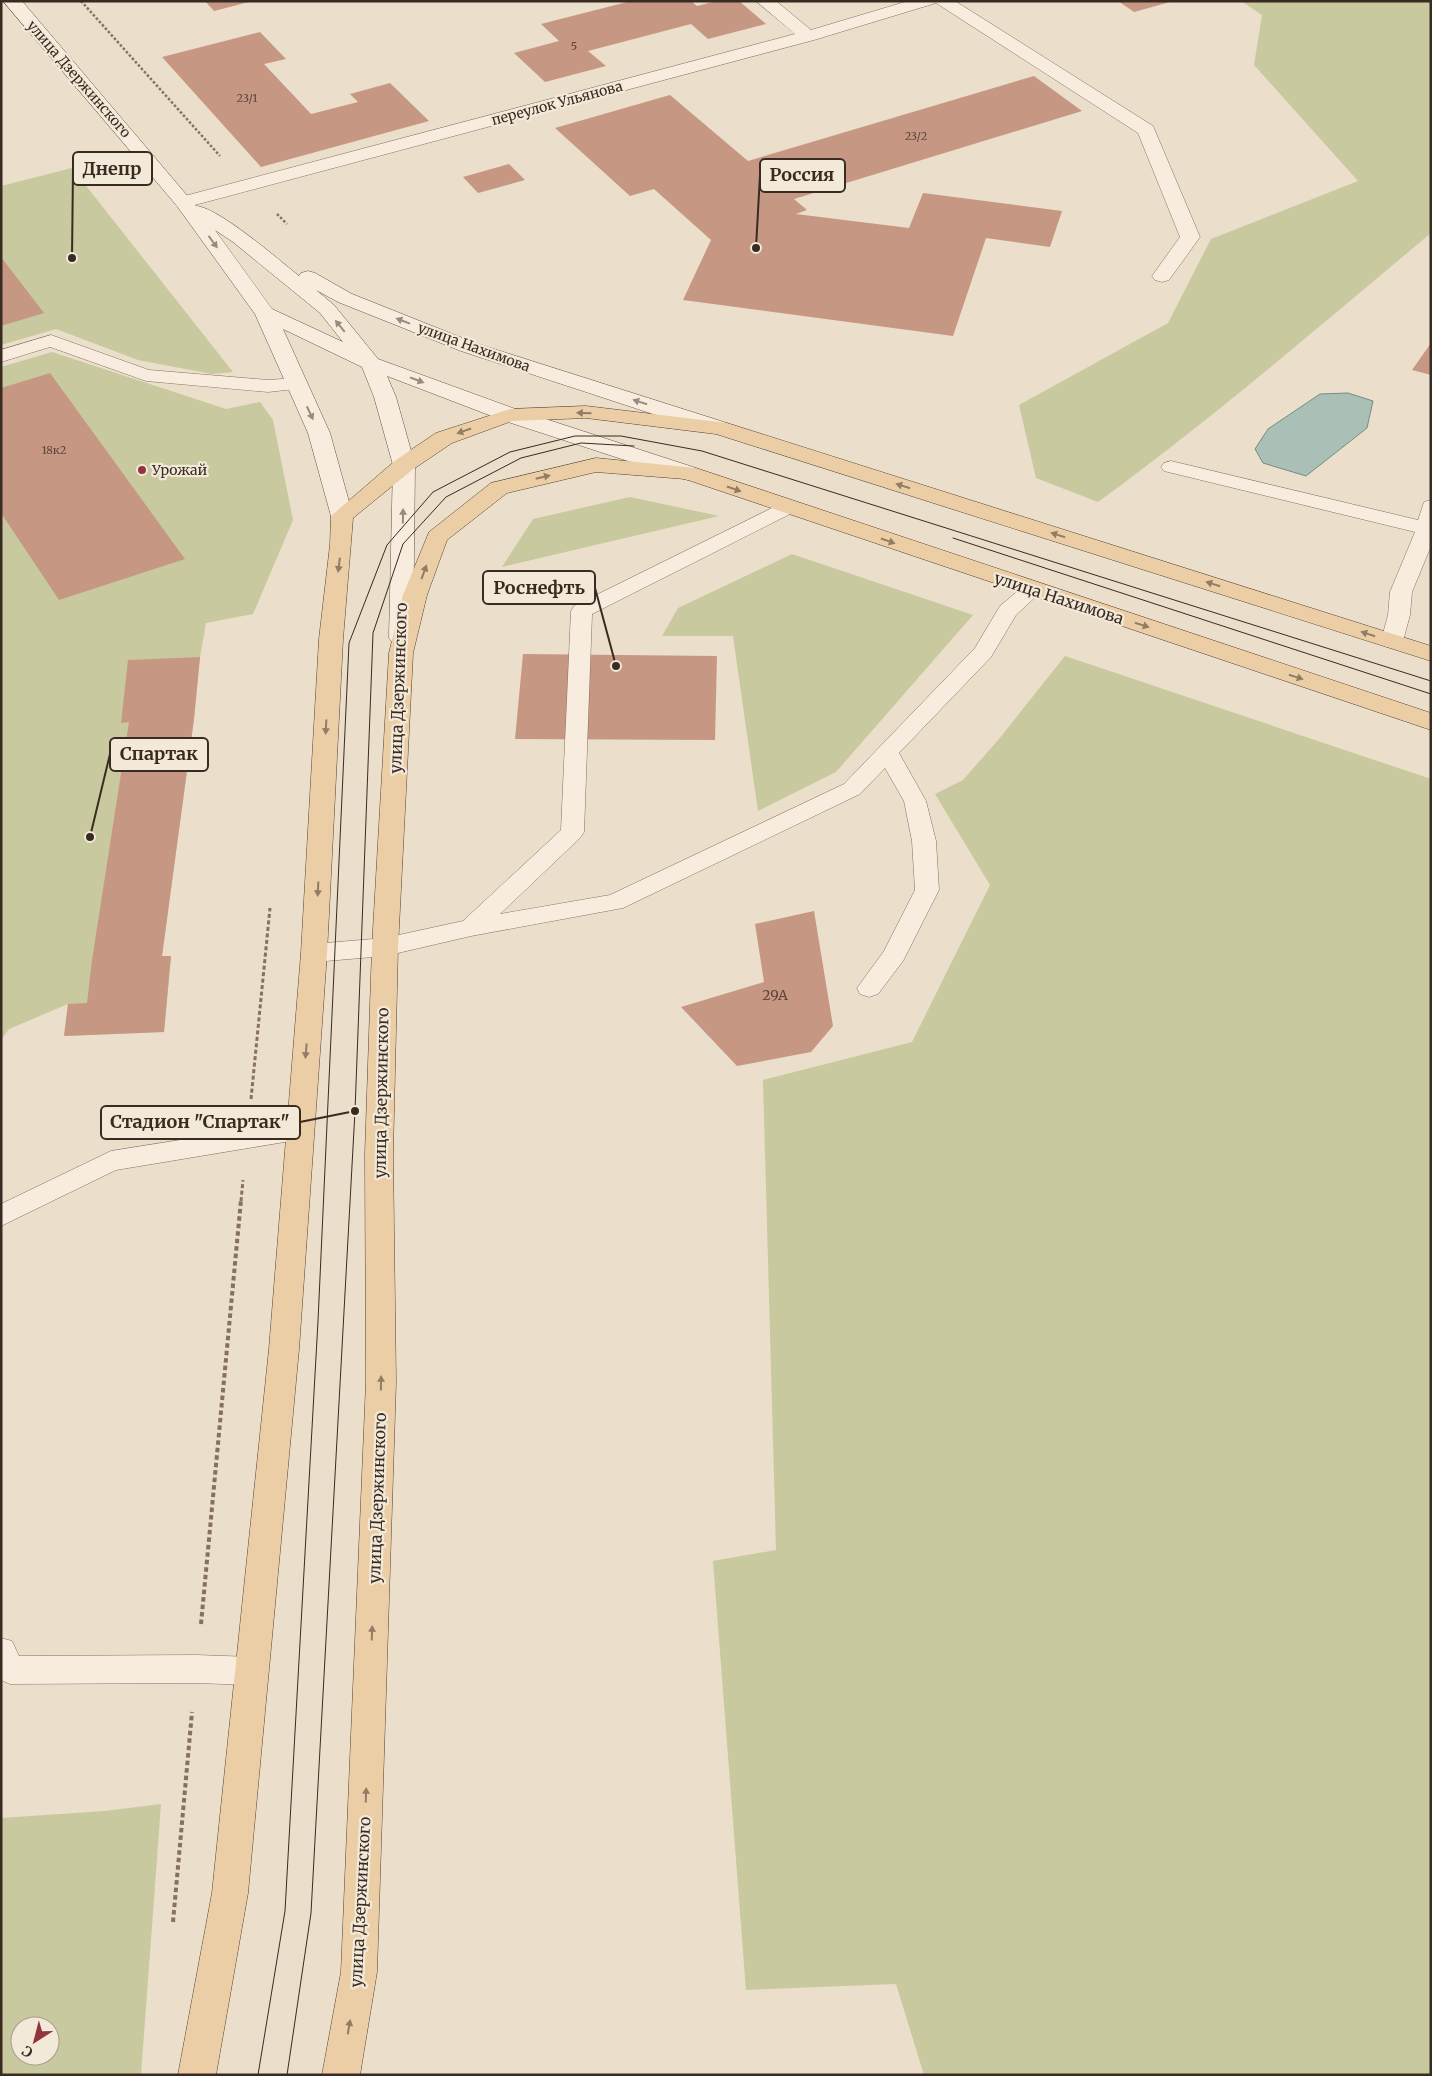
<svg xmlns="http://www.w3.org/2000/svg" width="1432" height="2076" font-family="Merriweather,serif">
<rect width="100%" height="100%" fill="#ebdeca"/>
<path fill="#c8c99e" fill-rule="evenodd" d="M1241,1H1431V233C1321,325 1213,418 1098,502L1036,478L1019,405L1168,323L1211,239L1358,181L1254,65L1262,15Z
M72,168L233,372L212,374L138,360L56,329L1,345V186Z
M52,352L226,409L260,402L273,420L293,520L253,614L206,623L200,657L194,719L162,956H171L164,1032L64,1036L68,1004L9,1029L1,1040V367Z
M630,497L719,516L502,567L533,519Z
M792,554L973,615L836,772L758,811L733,636H662L678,608Z
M1065,656L1431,779V2075H924L896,1984L746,1990L713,1561L776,1550L763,1080L912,1042L990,885L935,794L963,780L999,739Z
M161,1804L141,2075H1V1818L105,1811ZM20,2026H50V2056H20Z"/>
<path fill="#aac0b7" stroke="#718e84" d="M1348,393L1373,401L1367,428L1306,476L1263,463L1255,449L1268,429L1320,394Z"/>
<path fill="#c69883" d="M205,1H249V2L214,11Z
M631,1H691L697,6L716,1H739L766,24L708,39L691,24L588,51L606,66L545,82L514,53L559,41L541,24Z
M1118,1H1170V2L1134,12Z
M260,32L286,59L264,64L311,114L358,102L350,94L390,83L429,121L261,167L162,57Z
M1034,76L1082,111L794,199L807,210L796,214L909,228L923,193L1062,211L1050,247L986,238L953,336L683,300L711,240L654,189L630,196L555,128L670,95L748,161Z
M509,164L525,180L478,193L463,177Z
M1,257L44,313L1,326Z
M1431,343V375L1412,370Z
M50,373L185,559L59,600L1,513V388Z
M523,654L717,656L715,740L515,739Z
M200,657L194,719L162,956H171L164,1032L64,1036L68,1004L87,1003L92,960L129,722L121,723L128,660Z
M814,911L833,1026L811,1052L737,1066L681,1007L764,982L755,924Z"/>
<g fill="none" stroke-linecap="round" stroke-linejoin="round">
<defs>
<path id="service" d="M51,335L149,370L268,380L297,378L304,380L307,384L304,388L268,392L146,381L50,347L1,362V350Z
M1171,461L1418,520L1424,502L1431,500V546L1412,592L1410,615L1403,641L1400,646L1392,648L1384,646L1381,641L1388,615L1390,592L1415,532L1164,471L1161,467L1164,463Z
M789,501L796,503L799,507L796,511L592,614L584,832L580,838L500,914L610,895L844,784L975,648L1000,606L1026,584L1033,583L1040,584L1044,589L1016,615L991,657L899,753L926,801L936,841L939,890L903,961L878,994L869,997L860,994L857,988L884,951L915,890L912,841L904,801L885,768L860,794L623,908L471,936L385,956L314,962L305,959L302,953L305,947L314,944L385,938L463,921L561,830L571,611L574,606L782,503Z
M300,1121L309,1124L313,1131L309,1138L116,1170L1,1226V1204L111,1151Z
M1,1638L12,1641L19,1656L196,1655L252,1657L263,1661L267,1671L263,1681L252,1685L196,1683L10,1684L1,1680Z"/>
<path id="minor" d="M756,1H776L811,30L908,1H955L1153,126L1200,237L1169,280L1162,282L1155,280L1152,276L1180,237L1138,133L936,3L814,40L191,206L184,208L177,206L174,202L177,198L795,34Z"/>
<path id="secondary" d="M3,1H22L196,206C218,207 279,260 299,276L301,273L308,271L315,273L352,294L475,343L727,423L730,428L727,433L719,434L711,433L461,351L338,302L316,290L334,305L378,359L518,410L696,468L699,473L696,478L688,480L680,478L502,420L387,376L396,397L415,465L413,638L409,643L401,645L393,643L389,638L393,465L374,397L362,367L283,329L330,433L353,516L350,521L342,523L334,521L331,516L308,433L255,314L177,206ZM215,230L233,242L320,313L343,342L272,309Z"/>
<path id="primary" d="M586,406L727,423L1431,646V661L716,434L586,418L512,421L452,443L412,470L353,518L343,639L327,953L299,1349L248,1893L216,2075H178L212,1893L269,1349L301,953L319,639L330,545L331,516L396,460L436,433L510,409Z
M596,458L696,468L1431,713V730L685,479L596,472L507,493L447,540L427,595L413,653L398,947L393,1154L396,1382L377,1972L360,2075H322L341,1972L366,1382L365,1154L372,947L389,653L403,595L429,532L491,483Z"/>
</defs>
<use href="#service" stroke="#877060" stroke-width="1"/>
<use href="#minor" stroke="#877060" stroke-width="1"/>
<use href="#secondary" stroke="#695243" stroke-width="1"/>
<use href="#primary" stroke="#554033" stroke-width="1"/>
<path stroke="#877060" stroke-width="2.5" stroke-dasharray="2.5 2" stroke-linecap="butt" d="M81,1L220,156
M277,214L287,224"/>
<path stroke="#877060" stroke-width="3" stroke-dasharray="4 2.5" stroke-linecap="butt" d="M251,1099L270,908
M241,1201L243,1180"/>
<path stroke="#877060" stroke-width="4" stroke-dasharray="4.5 3" stroke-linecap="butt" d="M201,1624L241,1200
M173,1922L192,1712"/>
<use href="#service" fill="#f7ecdd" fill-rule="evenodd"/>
<use href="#minor" fill="#f7ecdd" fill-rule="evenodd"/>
<use href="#secondary" fill="#f7ecdd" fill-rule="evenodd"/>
<use href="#primary" fill="#ebcea6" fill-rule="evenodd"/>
<path stroke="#392b22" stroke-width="1" d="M953,538L1431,694
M258,2075L285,1911L318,1321L349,643L387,545L433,492L510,452L575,436H621L702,451L1431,681
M287,2075L311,1913L355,1111L373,633L403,544L446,497L521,458L581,443L634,446"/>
</g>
<defs><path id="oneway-solid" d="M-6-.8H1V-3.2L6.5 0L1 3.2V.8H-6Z" transform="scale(1.25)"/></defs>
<g fill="#988c80">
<use href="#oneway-solid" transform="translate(213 242) rotate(54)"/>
<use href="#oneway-solid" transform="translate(403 321) rotate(-159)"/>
<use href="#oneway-solid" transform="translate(340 326) rotate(-129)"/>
<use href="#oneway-solid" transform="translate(417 380) rotate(21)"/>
<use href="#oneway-solid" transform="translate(640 402) rotate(-162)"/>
<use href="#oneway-solid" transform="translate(310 413) rotate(65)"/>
<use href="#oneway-solid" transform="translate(403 516) rotate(-89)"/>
</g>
<g fill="#927c64">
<use href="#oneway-solid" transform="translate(584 413) rotate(-179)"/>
<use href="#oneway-solid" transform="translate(464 431) rotate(161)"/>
<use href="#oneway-solid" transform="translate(543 477) rotate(-13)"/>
<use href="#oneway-solid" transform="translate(903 486) rotate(-162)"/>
<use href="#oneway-solid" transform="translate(734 489) rotate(19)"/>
<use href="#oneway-solid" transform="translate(1058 535) rotate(-162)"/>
<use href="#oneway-solid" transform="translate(888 541) rotate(19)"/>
<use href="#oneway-solid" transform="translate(339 565) rotate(97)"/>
<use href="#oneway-solid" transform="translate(424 572) rotate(-70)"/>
<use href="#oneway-solid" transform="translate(1213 584) rotate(-162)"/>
<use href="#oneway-solid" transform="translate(1142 625) rotate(18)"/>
<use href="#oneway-solid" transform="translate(1368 634) rotate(-162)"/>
<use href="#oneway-solid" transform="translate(1296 677) rotate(18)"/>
<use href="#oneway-solid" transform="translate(326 727) rotate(93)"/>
<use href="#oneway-solid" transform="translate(318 889) rotate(93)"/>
<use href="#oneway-solid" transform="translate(306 1051) rotate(95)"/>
<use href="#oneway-solid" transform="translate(381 1383) rotate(-89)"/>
<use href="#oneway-solid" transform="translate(372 1633) rotate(-88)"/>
<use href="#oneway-solid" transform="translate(366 1795) rotate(-88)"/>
<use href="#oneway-solid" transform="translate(349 2027) rotate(-80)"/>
</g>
<circle fill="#91343e" stroke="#f3e9d9" stroke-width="2" cx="142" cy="470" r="5"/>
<g text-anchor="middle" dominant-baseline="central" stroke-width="4.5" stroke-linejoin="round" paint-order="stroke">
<g font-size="11" fill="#5c463a">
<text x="574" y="46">5</text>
<text x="247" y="98">23/1</text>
<text x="916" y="136">23/2</text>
<text x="54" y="450">18к2</text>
</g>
<g font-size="14" fill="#392b22" stroke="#f3e9d9">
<text transform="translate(79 79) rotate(49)">улица Дзержинского</text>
<text transform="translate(557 103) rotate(-15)">переулок Ульянова</text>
<text transform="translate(474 347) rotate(20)">улица Нахимова</text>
</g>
<g font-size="14" fill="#392b22" stroke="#f3e9d9" text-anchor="start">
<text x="152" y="470">Урожай</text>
</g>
<g font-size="14" fill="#5c463a">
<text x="775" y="995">29А</text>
</g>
<g font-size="16" fill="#392b22" stroke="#f3e9d9">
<text transform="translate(1059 598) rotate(18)">улица Нахимова</text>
<text transform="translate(398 688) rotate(-88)">улица Дзержинского</text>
<text transform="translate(381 1093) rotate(-89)">улица Дзержинского</text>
<text transform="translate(377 1498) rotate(-88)">улица Дзержинского</text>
<text transform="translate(360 1902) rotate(-87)">улица Дзержинского</text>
</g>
</g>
<path fill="none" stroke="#392b22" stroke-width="2" d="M72 258L73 169M756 248L760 175M616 666L595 588M90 837L110 754M355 1111L300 1122"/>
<g fill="#392b22" stroke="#f3e9d9" stroke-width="2">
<circle cx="72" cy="258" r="5"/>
<circle cx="756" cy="248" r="5"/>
<circle cx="616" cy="666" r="5"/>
<circle cx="90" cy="837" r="5"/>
<circle cx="355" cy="1111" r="5"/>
</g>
<g fill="#f3e9d9" stroke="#392b22" stroke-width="2">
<rect x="73" y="152" width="79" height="33" rx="5"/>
<rect x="760" y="159" width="85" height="33" rx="5"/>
<rect x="483" y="571" width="112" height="33" rx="5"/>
<rect x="110" y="738" width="98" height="33" rx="5"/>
<rect x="101" y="1106" width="199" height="33" rx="5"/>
</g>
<g font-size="18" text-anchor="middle" font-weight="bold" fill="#392b22">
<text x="112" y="175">Днепр</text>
<text x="802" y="181">Россия</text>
<text x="539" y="594">Роснефть</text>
<text x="159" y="760">Спартак</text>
<text x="200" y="1128">Стадион "Спартак"</text>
</g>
<rect width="1432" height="2076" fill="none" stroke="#392b22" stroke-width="5"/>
<g transform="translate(35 2041) rotate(216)"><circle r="24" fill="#f3e9d9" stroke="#a99d90"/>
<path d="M0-4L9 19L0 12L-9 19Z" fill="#91343e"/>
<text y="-8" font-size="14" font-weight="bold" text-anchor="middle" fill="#392b22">С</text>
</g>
</svg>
